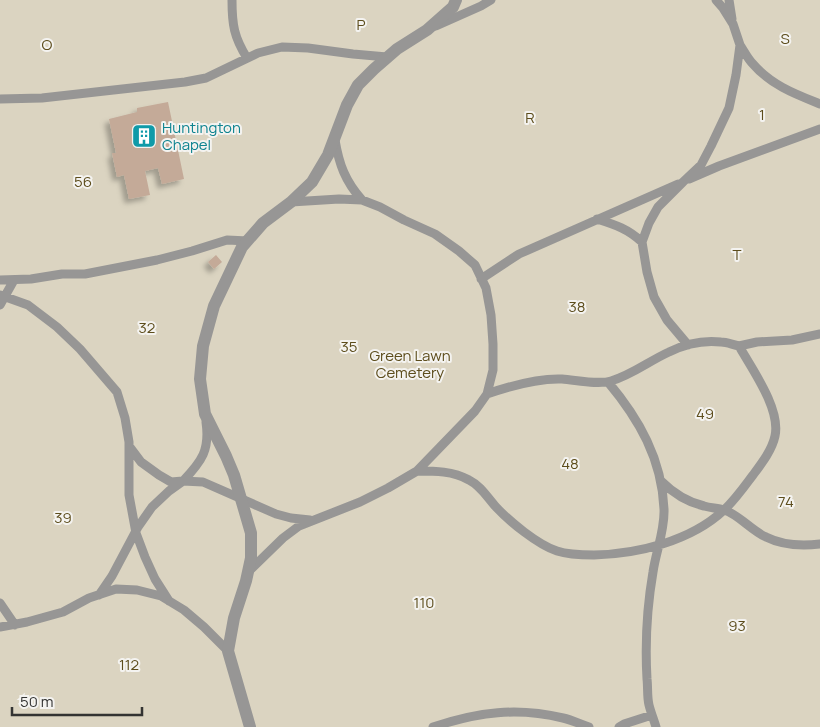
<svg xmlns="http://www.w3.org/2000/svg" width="820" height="727" font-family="Manrope,sans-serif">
<defs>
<filter id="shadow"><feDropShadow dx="-4.5" dy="4.5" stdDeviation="2.5" flood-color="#0004"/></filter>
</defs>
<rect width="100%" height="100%" fill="#e7e6e3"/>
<path fill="#dbd4c1" d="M0,0H820V727H0Z"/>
<path fill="#c4aa98" filter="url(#shadow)" d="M168,102L184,179L162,184L158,168L145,171L150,195L129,199L124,175L117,177L112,153H116L109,119L137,112V108Z
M216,255L222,262L214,269L208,262Z"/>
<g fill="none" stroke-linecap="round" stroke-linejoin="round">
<path stroke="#979695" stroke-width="9" d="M232,0C232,25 234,37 247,58
M729,0L732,19
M436,26L481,6L491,0
M740,45C744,51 748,59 753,64C771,85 795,94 820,104
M0,99L42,98L185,82L206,78L258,53L282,47L308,48L353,54L387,57
M335,140C339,164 345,181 362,200
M689,179L719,166L820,129
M597,219C616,225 628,229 642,242
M481,279L519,254L678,184
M0,280L31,279L62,274H85L157,260L192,251L227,240L248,241
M0,295L28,305L57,327L80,349L117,392L125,418L129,442V495L136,533L145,557L155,579L169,601
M0,305L14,280
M688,345L667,320L654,297L647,272L642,242L649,223L658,207L683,182L701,165L711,146L729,108L736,75L740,45L733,24L723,8L716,0
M739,346L757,342L792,340L820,334
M608,382C639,419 662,459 664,509C665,530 656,551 653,572C647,607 645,644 647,679C648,687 647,697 649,705C651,713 654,720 656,727
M129,446L141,462L159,475L171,482L183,481C202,461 210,450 206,422
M417,471C435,471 453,471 469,480C481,486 487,497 496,507C509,521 538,545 557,551C569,555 582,555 594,555C638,554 691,541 724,510C735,500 744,487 753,475C762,463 772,450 775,436C781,409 752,369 739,346C733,345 727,342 721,342C703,340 685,344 669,352C649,361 632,375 611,381C598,385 576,380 562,379C537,378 510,386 487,394
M661,481C674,494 687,502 704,506C711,508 718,508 724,510C738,514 752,531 766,537C782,545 803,546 820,544
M248,572L283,538L299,526L360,502L388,488L417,471L475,411L487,394L493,370V344L491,315L486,288L475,265L459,251L435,234L404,220L380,207L362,200L339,199L291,202
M99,595L112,576L138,527L152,507L169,491L183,481L203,482L276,514L291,518L310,520
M0,603L15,625
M0,627L27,622L63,612L89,598L116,589L137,590L161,596L184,610L204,627L228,651
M433,727C478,712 517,707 563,718C572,720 580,724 589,727
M619,727L624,724L652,715"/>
<path stroke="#979695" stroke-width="12" d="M250,727L228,651L234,618L246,581L251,558V533L234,475L226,456L205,414L200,379L203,346L214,306L242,247L263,223L291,202L312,182L328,155L347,105L358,85L374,69L397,49L427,30L453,7L456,0"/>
</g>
<defs>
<symbol id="building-square" viewBox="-11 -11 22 22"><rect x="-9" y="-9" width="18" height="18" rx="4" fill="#0f9aa8" stroke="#f4f3f0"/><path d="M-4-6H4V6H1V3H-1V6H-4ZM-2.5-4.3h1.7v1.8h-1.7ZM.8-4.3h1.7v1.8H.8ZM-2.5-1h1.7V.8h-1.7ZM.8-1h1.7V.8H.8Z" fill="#fff"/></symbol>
</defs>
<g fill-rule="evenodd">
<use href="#building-square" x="130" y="122" width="28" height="28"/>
</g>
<g text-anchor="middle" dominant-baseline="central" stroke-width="4" stroke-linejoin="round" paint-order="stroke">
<g font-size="15" fill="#5d4d1c" stroke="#f4f3f0">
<text x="361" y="24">P</text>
<text x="785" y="38">S</text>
<text x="47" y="44">O</text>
<text x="762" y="114">1</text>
<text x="530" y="117">R</text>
<text x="83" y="181">56</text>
<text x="737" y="254">T</text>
<text x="577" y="306">38</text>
<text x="147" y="327">32</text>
<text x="349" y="346">35</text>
<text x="410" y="355">Green Lawn<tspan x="410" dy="17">Cemetery</tspan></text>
<text x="705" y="413">49</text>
<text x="570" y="463">48</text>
<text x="786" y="501">74</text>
<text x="63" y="517">39</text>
<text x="424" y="602">110</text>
<text x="737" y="625">93</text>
<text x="129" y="664">112</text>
</g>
<g font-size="15" fill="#0d838f" stroke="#f4f3f0" text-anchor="start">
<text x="162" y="127">Huntington<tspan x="162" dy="17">Chapel</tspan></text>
</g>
</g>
<path d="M12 707v8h130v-8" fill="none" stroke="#333332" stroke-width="2.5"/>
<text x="20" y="707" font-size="15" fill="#333332" stroke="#f4f3f0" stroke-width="4" paint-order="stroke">50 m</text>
</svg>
